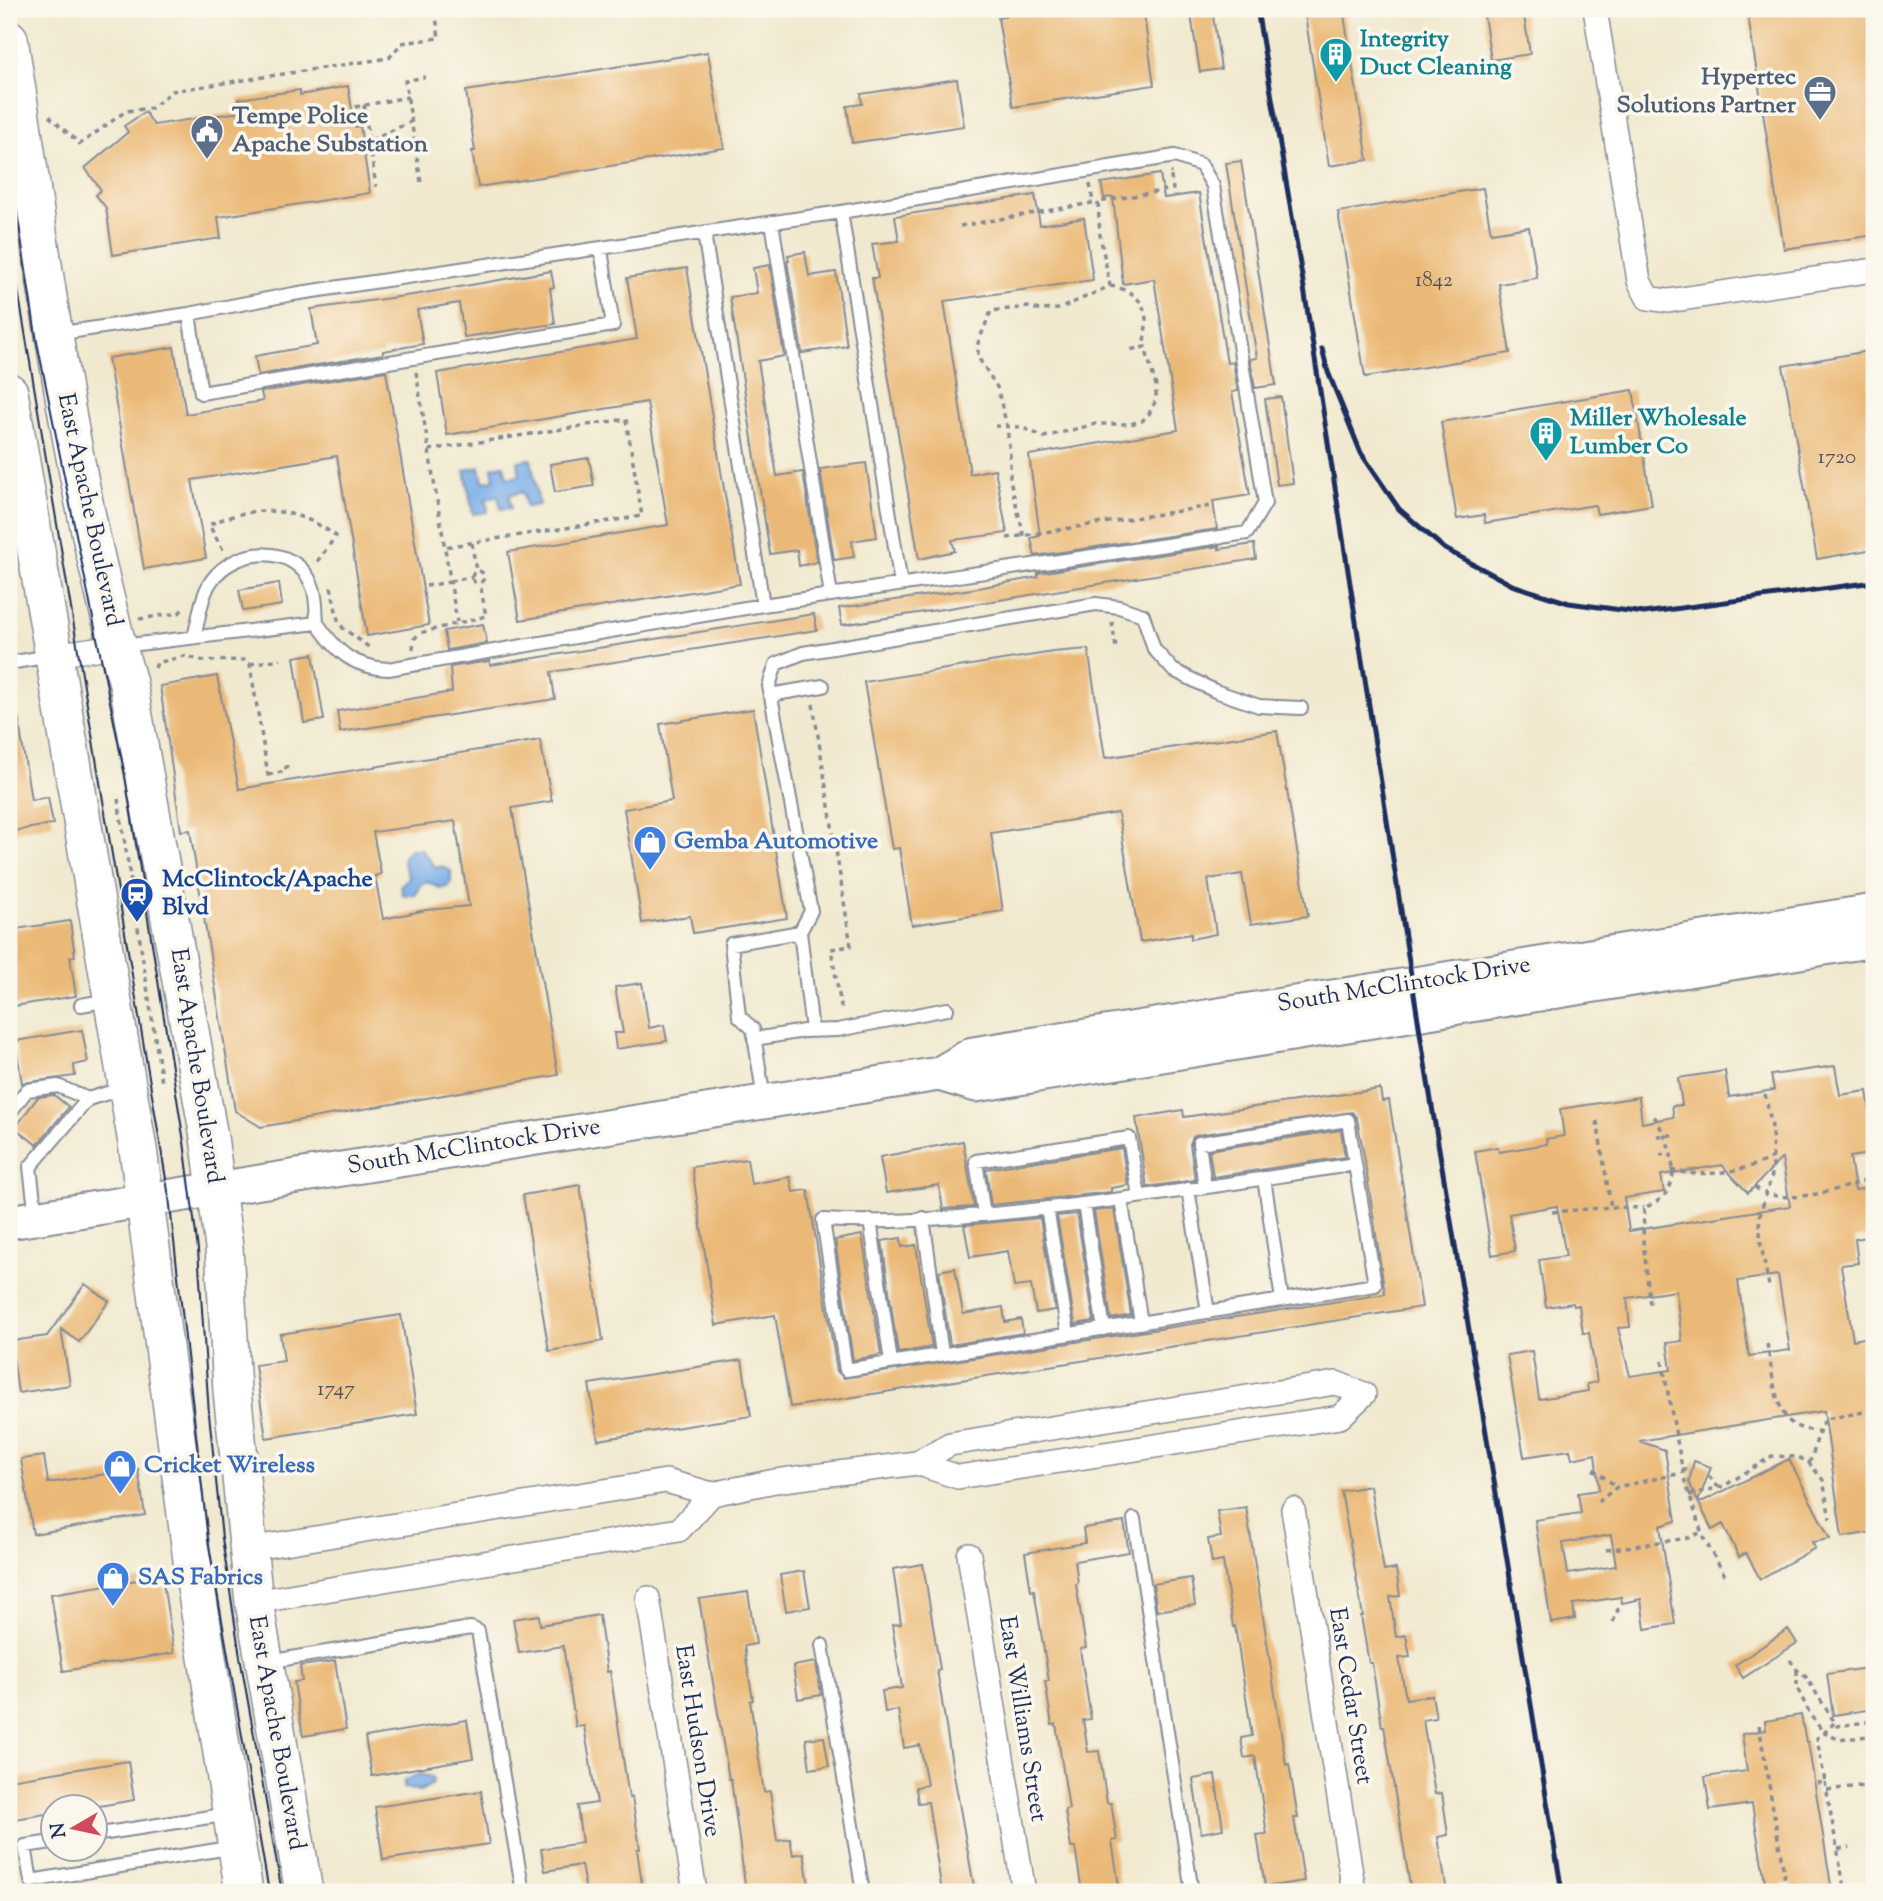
<svg xmlns="http://www.w3.org/2000/svg" width="1883" height="1901" font-family="'Sorts Mill Goudy',serif">
<rect width="100%" height="100%" fill="#fbf7ec"/>
<filter id="ink" filterUnits="userSpaceOnUse"><feTurbulence type="fractalNoise" baseFrequency=".0143" numOctaves="2"/><feDisplacementMap in="SourceGraphic" scale="14" xChannelSelector="R" yChannelSelector="G"/><feConvolveMatrix kernelMatrix="1 2 1 2 8 2 1 2 1" color-interpolation-filters="sRGB"/></filter>
<filter id="wash" filterUnits="userSpaceOnUse"><feTurbulence type="fractalNoise" baseFrequency=".00686" numOctaves="4" result="noise"/><feDisplacementMap in="SourceGraphic" scale="28" xChannelSelector="R" yChannelSelector="G"/><feGaussianBlur stdDeviation="1.57" result="paint"/><feColorMatrix in="noise" values="0 0 0 0 0 0 0 0 0 0 0 0 0 0 0 0 0 1.4 0 .05"/><feComposite in="paint" operator="in"/></filter>
<g filter="url(#wash)">
<rect width="100%" height="100%" fill="#f1e9cf"/>
<path fill="#7cafe8" stroke="#4c6fa3" stroke-width="2" d="M531,459L539,505L526,507L523,492L509,495L511,508L501,509L498,496L486,499L488,512L473,514L465,470L480,467L483,482L494,480L492,467L504,465L507,478L520,476L518,461Z
M411,849H421L436,868L442,866L451,871V882L448,887L440,888L428,882L422,884L415,895H403L401,885L409,878L403,863L404,856Z
M419,1774L432,1777L433,1784L420,1791L404,1788V1781Z"/>
<g id="blocks">
<path fill="#ebb977" fill-rule="evenodd" d="M1004,9H1143L1154,85L1013,107L998,18L1005,17Z
M1190,9H1212L1221,69L1200,72Z
M1304,9H1343L1368,160L1329,166Z
M1483,9H1523L1530,54L1491,60Z
M1747,9H1874V235L1784,249Z
M708,52L724,148L478,187L472,151H475L466,91Z
M957,79L964,126L852,143L847,106L862,104L861,94Z
M348,86L355,127L360,126L370,193L218,217L221,238L113,255L106,208L96,195L101,190L85,168L128,132L124,126L145,112L154,125L240,112L238,99L300,90V95Z
M1241,161L1276,385L1255,388L1250,359L1257,358L1226,163Z
M1160,174L1164,198L1199,193L1227,363L1233,362L1238,391L1232,392L1250,495L1213,501L1217,529L1035,556L1031,538L1040,536L1029,455L1178,430L1154,279L1123,284L1113,197L1104,198L1101,183Z
M1483,188L1491,233L1529,227L1537,278L1499,284L1510,353L1365,377L1338,212Z
M1035,195L1040,225L1084,218L1093,280L944,301L970,474L995,469L1007,533L952,540L955,551L919,559L872,278H878L872,244L899,241L895,216Z
M805,252L809,276L836,272L847,346L802,353L787,261H789L788,255Z
M770,265L784,356L758,361L777,476L803,472L817,562L799,566L797,550L770,554L730,297L757,293L753,268Z
M687,268L740,584L520,620L508,552L668,525L647,402L447,435L437,373L637,339L627,278Z
M551,271L554,287L550,288L555,324L464,337L459,303L417,310L423,344L383,351V354L258,375L255,356L317,345L311,309L419,294Z
M174,347L186,414L263,401L261,392L386,371L429,625L367,636L337,456L192,480L206,558L144,569L108,358Z
M1874,350V549L1817,559L1783,366Z
M1633,390L1652,505L1597,514L1595,505L1485,523L1484,515L1457,519L1441,422Z
M1281,397L1293,483L1277,485L1265,399Z
M589,458L594,486L555,492L550,464Z
M866,463L877,537L852,541L854,557L834,560L820,469Z
M1254,544L1256,559L842,625L839,608L972,589L1038,577V573L1219,546V549Z
M279,583L282,605L243,611L239,590Z
M814,614L817,630L551,672L555,699L340,732L337,711L452,692L450,667L490,661V665Z
M483,624L487,643L447,650L444,631Z
M1088,649L1105,758L1277,731L1308,916L1251,924L1242,874L1208,879L1216,934L1191,939V934L1140,942L1118,813L991,833L1003,911L912,925L899,848L892,849L864,682L1053,652Z
M313,654L324,720L304,723L294,657Z
M217,676L239,789L540,740L552,801L512,808L558,1075L261,1127L235,1111L190,830L181,831L160,686ZM455,821L469,906L426,910L383,919L375,876L381,874L373,832Z
M753,709L787,918L693,933L690,916L642,923L624,809L672,801L660,724Z
M18,716L31,800L48,797L53,824L9,832V717Z
M70,921L75,956L70,957L76,996L14,1006L9,976V930Z
M642,983L649,1028L664,1025L667,1041L616,1049L614,1033H623L615,987Z
M82,1030L88,1062L74,1065L75,1076L22,1083L15,1041Z
M1835,1066L1840,1095L1867,1091L1874,1137V1153L1850,1157L1855,1190L1874,1187V1236L1855,1239L1858,1263L1841,1265L1853,1340L1874,1336V1532L1842,1537L1824,1411L1639,1441L1665,1450L1676,1521L1660,1526L1675,1624L1645,1629L1641,1599L1622,1603L1621,1597L1573,1604L1575,1619L1551,1623L1535,1520L1581,1513L1578,1493L1599,1490L1595,1454L1572,1459L1570,1450L1524,1457L1507,1355L1532,1351L1539,1399L1588,1391L1587,1384L1597,1382L1589,1333H1583L1579,1305L1574,1306L1573,1303L1546,1307L1539,1260L1566,1256L1557,1206L1509,1214L1515,1251L1492,1255L1475,1151L1498,1147L1499,1152L1547,1144L1546,1139L1564,1136L1560,1109L1639,1097L1642,1123L1674,1117L1672,1106L1682,1105L1678,1078L1725,1071L1729,1097L1774,1090L1771,1075ZM1782,1158L1790,1206L1629,1231L1624,1198L1664,1192L1661,1175L1722,1165L1748,1193ZM1778,1275L1790,1350L1749,1356L1738,1281ZM1676,1291L1682,1341L1667,1343L1671,1370L1630,1376L1618,1328L1630,1327L1627,1298ZM1611,1535L1616,1566L1568,1574L1563,1543Z
M1380,1089L1382,1101L1389,1100L1422,1307L790,1407L775,1315L716,1325L692,1167L747,1159L751,1184L790,1177L793,1192L808,1190L837,1371L844,1378L1385,1294L1364,1156L1357,1119L1352,1112L1197,1135L1193,1137L1190,1144L1195,1180L1147,1187L1136,1118L1183,1110L1184,1117Z
M54,1095L69,1107L37,1145L15,1128L38,1097Z
M1341,1130L1345,1157L1213,1177L1209,1150Z
M963,1141L974,1207L943,1209L939,1185L886,1193L880,1157Z
M1122,1148L1128,1185L1111,1188V1192L991,1205L986,1169Z
M580,1185L603,1341L549,1351L523,1195Z
M1114,1209L1131,1315L1111,1319L1094,1211Z
M1077,1214L1094,1321L1075,1324L1057,1216Z
M1040,1218L1055,1310L1036,1313L1031,1285L1014,1287L1008,1251L970,1257L964,1225Z
M862,1235L881,1355L853,1360L835,1240Z
M901,1238L902,1247L916,1245L932,1347L898,1353L882,1241Z
M955,1268L963,1314L1003,1307L1005,1322L1021,1319L1023,1333L950,1345L939,1271Z
M85,1284L109,1301L79,1342L61,1329L70,1385L18,1393L11,1341L47,1336Z
M401,1315L417,1414L266,1438L255,1365L284,1361L280,1334Z
M742,1360L751,1416L598,1440L589,1384Z
M44,1456L48,1483L138,1469L145,1515L33,1534L21,1459Z
M1789,1459L1830,1539L1812,1542L1815,1548L1760,1579L1746,1553L1739,1557L1723,1524L1712,1530L1699,1503Z
M1694,1461L1711,1467L1698,1502L1689,1482Z
M1370,1486L1384,1571L1396,1569L1400,1596L1390,1597L1396,1637L1406,1635L1410,1657L1399,1658L1406,1699L1432,1695L1436,1718L1423,1720L1435,1794L1442,1793L1448,1835L1438,1837L1447,1892H1411L1384,1726L1382,1727L1372,1663H1369L1361,1616H1363L1341,1491Z
M1246,1507L1286,1765L1289,1764L1298,1818H1294L1304,1881L1265,1887L1257,1835L1267,1834L1255,1756L1244,1758L1241,1738L1252,1736L1235,1626L1233,1627L1223,1561L1212,1563L1208,1539L1221,1537L1217,1511Z
M1124,1522L1129,1552L1075,1561L1078,1583L1076,1584L1086,1648L1080,1649L1091,1719L1083,1720L1088,1752L1099,1751L1107,1803H1111L1117,1840L1112,1841L1120,1892H1082L1075,1847L1071,1848L1065,1810L1069,1809L1056,1724L1052,1725L1045,1681H1049L1034,1590L1031,1591L1025,1553L1085,1543L1083,1528Z
M923,1564L940,1669L937,1670L951,1758L975,1892H942L928,1802L918,1803L916,1787L927,1785L920,1745L904,1748L898,1710L885,1712L882,1691L902,1688L892,1625L901,1624L893,1569Z
M804,1571L810,1607L786,1611L780,1575Z
M162,1576L174,1653L63,1671L51,1594Z
M1191,1578L1195,1605L1157,1611L1153,1584Z
M748,1592L756,1644L744,1646L753,1700L750,1701L764,1792L770,1791L777,1841L790,1839L793,1855L804,1853L810,1892H746L731,1779H729L699,1599Z
M539,1615L540,1625L599,1615L607,1672L610,1671L629,1798L632,1797L640,1849H637L643,1892H586L581,1865L545,1871L541,1849L582,1843L577,1806L597,1803L584,1726L576,1727L563,1646L519,1653L513,1619Z
M1788,1629L1797,1643L1743,1678L1735,1665Z
M335,1661L346,1729L303,1736L294,1682L302,1681L300,1666Z
M816,1662L821,1695L798,1699L793,1666Z
M1874,1667V1709L1833,1715L1827,1674Z
M1801,1715L1806,1742H1808L1831,1885L1793,1891L1791,1883L1766,1888L1752,1804L1710,1810L1705,1777L1747,1771L1742,1734L1766,1730L1765,1721Z
M467,1720L473,1758L372,1776L365,1737Z
M824,1737L829,1766L810,1769L806,1739Z
M128,1761L134,1800L94,1807H52V1813L9,1820V1780Z
M1215,1775L1223,1829L1201,1833L1193,1779Z
M481,1791L489,1844L383,1860L375,1807Z"/>
</g>
</g>
<g filter="url(#ink)">
<use href="#blocks" fill-opacity="0" stroke="#868c96" stroke-width="2"/>
<g fill="none" stroke-linecap="round" stroke-linejoin="round">
<defs>
<path id="lane" d="M841,212L901,584
M772,222L831,595
M704,233L763,605
M189,314L201,393L613,325L601,250
M56,334L189,314L293,294L841,212L1175,156L1201,165L1213,186L1265,503L1247,533L763,605L388,669C352,667 337,652 317,623L121,646
M194,637C199,619 201,595 212,580C236,547 295,543 312,585C317,595 316,611 317,623
M9,663L50,656
M770,695L823,686
M800,932L812,1030
M81,1005L109,1000
M754,1039L804,1031L838,1030L947,1009
M764,1099L753,1029L739,1016L731,944L800,932L811,911L769,686L776,664L803,653L1096,604L1119,607L1143,615L1154,649L1173,670L1215,691L1259,706L1301,708
M9,1114L27,1090L58,1086L88,1099
M1355,1164L1375,1285L846,1370L823,1220C886,1224 951,1218 1013,1212C1128,1200 1242,1182 1355,1164Z
M1264,1178L1282,1300
M1205,1187L1199,1143L1348,1120L1355,1164
M1188,1189L1208,1312
M1121,1199L1141,1323
M1084,1204L1104,1329
M1047,1208L1068,1334
M984,1215L976,1161L1129,1138L1139,1196
M36,1217L30,1167L88,1099L124,1088
M923,1218L942,1354
M870,1220L891,1362
M1134,1519L1192,1892
M822,1645L863,1892
M267,1662L471,1628L478,1631L523,1892
M94,1835L229,1814
M52,1842L25,1846L31,1881L234,1847"/>
<path id="street" d="M1595,9L1639,281L1648,298L1668,301L1874,270
M53,655L117,646
M1293,1509L1354,1892
M248,1549L666,1481L712,1494L775,1481L917,1463L950,1444L1336,1383L1364,1394L1340,1417L958,1477L917,1463
M969,1555L1024,1892
M648,1598L695,1892
M254,1602L679,1530L712,1494"/>
<path id="secondary" d="M939,1074L976,1085L1874,940
M9,1222L939,1074L973,1054L1874,911"/>
<path id="primary" d="M9,39C43,254 67,473 128,683L209,1137L224,1247L232,1391L254,1602L304,1892
M9,392L138,1149L194,1575L244,1892"/>
</defs>
<use href="#lane" stroke="#868c96" stroke-width="16"/>
<use href="#street" stroke="#868c96" stroke-width="26"/>
<use href="#secondary" stroke="#868c96" stroke-width="37"/>
<use href="#primary" stroke="#868c96" stroke-width="40"/>
<path stroke="#868c96" stroke-width="3.5" stroke-dasharray="5 5" stroke-linecap="butt" d="M364,105L376,187
M355,107L408,97
M49,116L80,144L126,111L152,108L172,91L389,58L402,43L439,38L435,9
M412,121L369,141L416,148
M421,182L405,81L425,77
M1090,184L1093,203
M960,226L1098,202
M1110,286C1131,289 1147,301 1146,324C1146,333 1143,339 1145,347
M416,372L457,622
M995,426L1021,427L1044,437L1096,424H1130L1142,421L1149,414L1156,400V386L1145,347L1128,350
M429,450L626,419L642,516L444,547
M1024,536L1010,480V455L1007,426L997,387L978,357V343L991,311L1028,307L1039,310L1059,309L1110,286L1100,235L1098,202L1173,189L1170,172L1172,173
M1007,538L1211,506
M472,543L476,571
M223,550L209,525C254,504 295,506 336,536L316,563
M472 577a6 6 0 1 1 12 0a6 6 0 1 1-12 0Z
M450,581L472,577
M426,586L450,582
M331,587L338,620L343,628L370,648
M139,619L179,613L185,607
M1112,622L1116,648
M413,649L414,639L420,633L486,616L480,583
M250,664L281,659
M155,668L157,663L184,656L205,661L244,660L250,664L269,781
M813,704L851,946L831,949L842,1012
M268,775L286,771V767L292,766
M118,799L162,1083
M1765,1094L1772,1127L1773,1171L1759,1218L1761,1245L1769,1286
M1597,1121L1611,1207
M1657,1136L1674,1135
M1660,1155L1670,1153
M1671,1170C1700,1178 1747,1172 1773,1157
M1755,1187C1779,1208 1837,1190 1864,1181
M1552,1212L1611,1207L1644,1208
M1650,1304L1643,1240L1644,1208C1652,1204 1662,1200 1667,1192C1682,1170 1665,1132 1652,1113
M1767,1344C1772,1366 1774,1416 1796,1426C1804,1430 1815,1431 1824,1432
M1662,1361L1684,1478L1703,1537L1726,1577
M1809,1463C1817,1448 1815,1433 1826,1419L1874,1410
M1593,1469L1617,1487
M1682,1469L1690,1471
M1709,1476L1718,1487
M1689,1495L1724,1486L1772,1456L1798,1457L1809,1463L1823,1480L1830,1519
M1598,1502L1617,1487L1682,1473
M1606,1550L1688,1538L1702,1532
M1613,1622L1618,1610L1615,1604
M1790,1660L1797,1670L1806,1677L1837,1726L1874,1721
M1797,1670V1688L1811,1716L1824,1733L1834,1723
M1873,1721L1874,1733
M1759,1725L1787,1892
M1825,1782L1845,1892
M1817,1783L1825,1782L1817,1738L1824,1733L1840,1740L1874,1735
M1827,1790L1859,1786L1874,1792
M1838,1849L1850,1847
M1862,1892L1874,1890"/>
<use href="#lane" stroke="#fff" stroke-width="12"/>
<use href="#street" stroke="#fff" stroke-width="23"/>
<use href="#secondary" stroke="#fff" stroke-width="33"/>
<use href="#primary" stroke="#fff" stroke-width="37"/>
<path stroke="#1b2f5e" stroke-width="2" d="M9,160L37,342L125,776L184,1142L198,1250L209,1414L222,1538L240,1657L282,1892
M9,236L169,1197L208,1540L269,1892"/>
<path stroke="#1b2f5e" stroke-width="5" d="M1257,9L1303,282L1424,1058L1562,1892
M1322,349L1328,372L1361,453L1399,509L1445,549L1512,585L1569,603L1644,613L1874,582"/>
</g>
</g>
<defs>
<symbol id="building-pin" viewBox="-11 -11 22 30"><path d="M0 17L-7.5 6A9.5 9.5 0 1 1 7.5 6Z" fill="#0f9aa8" stroke="#fbf7ec"/><path d="M-4-6H4V6H1V3H-1V6H-4ZM-2.5-4.3h1.7v1.8h-1.7ZM.8-4.3h1.7v1.8H.8ZM-2.5-1h1.7V.8h-1.7ZM.8-1h1.7V.8H.8Z" fill="#fff"/></symbol>
<symbol id="office-pin" viewBox="-11 -11 22 30"><path d="M0 17L-7.5 6A9.5 9.5 0 1 1 7.5 6Z" fill="#5c6f8a" stroke="#fbf7ec"/><path d="M-6-3h4V-5.5h4V-3h4V5H-6ZM-1-4.5V-3h2v-1.5ZM-6 0V1H6V0Z" fill="#fff"/></symbol>
<symbol id="civic-pin" viewBox="-11 -11 22 30"><path d="M0 17L-7.5 6A9.5 9.5 0 1 1 7.5 6Z" fill="#5c6f8a" stroke="#fbf7ec"/><path d="M-.6-6.5H3V-4.5H.6V-3L4-1V1h2V6H-6V1h2V-1L-.6-3ZM-1.2 2.5V6h2.4V2.5Z" fill="#fff"/></symbol>
<symbol id="shop-pin" viewBox="-11 -11 22 30"><path d="M0 17L-7.5 6A9.5 9.5 0 1 1 7.5 6Z" fill="#3f7fe0" stroke="#fbf7ec"/><path d="M-5-2.5h2.3a2.7 3.5 0 0 1 5.4 0H5L5.5 6h-11ZM-1.5-2.5h3a1.5 2.3 0 0 0-3 0Z" fill="#fff"/></symbol>
<symbol id="station-pin" viewBox="-11 -11 22 30"><path d="M0 17L-7.5 6A9.5 9.5 0 1 1 7.5 6Z" fill="#1a4fb4" stroke="#fbf7ec"/><path d="M-3-6H3Q5-6 5-4V2Q5 4 3 4L4.5 6H3L1.5 4h-3L-3 6H-4.5L-3 4Q-5 4-5 2V-4Q-5-6-3-6ZM-3.5-4v3h7v-3ZM-3.5 1v1.5H-2V1ZM2 1v1.5H3.5V1Z" fill="#fff"/></symbol>
</defs>
<g fill-rule="evenodd">
<use href="#building-pin" x="1317" y="35" width="38" height="52"/>
<use href="#office-pin" x="1801" y="73" width="38" height="52"/>
<use href="#civic-pin" x="188" y="112" width="38" height="52"/>
<use href="#building-pin" x="1527" y="414" width="38" height="52"/>
<use href="#shop-pin" x="631" y="823" width="38" height="52"/>
<use href="#station-pin" x="118" y="875" width="38" height="52"/>
<use href="#shop-pin" x="101" y="1447" width="38" height="52"/>
<use href="#shop-pin" x="94" y="1559" width="38" height="52"/>
</g>
<g text-anchor="middle" dominant-baseline="central" stroke-width="7" stroke-linejoin="round" paint-order="stroke">
<g font-size="21" fill="#4f5264">
<text x="1434" y="281">1842</text>
<text x="1837" y="458">1720</text>
<text x="336" y="1390">1747</text>
</g>
<g font-size="24" font-weight="bold" fill="#0d838f" stroke="#fbf7ec" text-anchor="start">
<text x="1360" y="40">Integrity<tspan x="1360" dy="28">Duct Cleaning</tspan></text>
<text x="1570" y="419">Miller Wholesale<tspan x="1570" dy="28">Lumber Co</tspan></text>
</g>
<g font-size="24" font-weight="bold" fill="#4e5e75" stroke="#fbf7ec" text-anchor="end">
<text x="1796" y="78">Hypertec<tspan x="1796" dy="28">Solutions Partner</tspan></text>
<text x="232" y="117" text-anchor="start">Tempe Police<tspan x="232" dy="28">Apache Substation</tspan></text>
</g>
<g font-size="24" fill="#1b2f5e" stroke="#fbf7ec">
<text transform="translate(89 510) rotate(78)">East Apache Boulevard</text>
<text transform="translate(1404 985) rotate(-9)">South McClintock Drive</text>
<text transform="translate(196 1066) rotate(81)">East Apache Boulevard</text>
<text transform="translate(474 1147) rotate(-9)">South McClintock Drive</text>
<text transform="translate(1350 1696) rotate(81)">East Cedar Street</text>
<text transform="translate(1022 1719) rotate(81)">East Williams Street</text>
<text transform="translate(276 1733) rotate(80)">East Apache Boulevard</text>
<text transform="translate(697 1741) rotate(81)">East Hudson Drive</text>
</g>
<g font-size="24" font-weight="bold" fill="#366cbe" stroke="#fbf7ec" text-anchor="start">
<text x="674" y="842">Gemba Automotive</text>
<text x="144" y="1466">Cricket Wireless</text>
<text x="138" y="1578">SAS Fabrics</text>
</g>
<g font-size="24" font-weight="bold" fill="#164399" stroke="#fbf7ec" text-anchor="start">
<text x="162" y="880">McClintock/Apache<tspan x="162" dy="28">Blvd</tspan></text>
</g>
</g>
<rect width="1883" height="1901" fill="none" stroke="#fbf7ec" stroke-width="35"/>
<g transform="translate(74 1828) rotate(261)"><circle r="33" fill="#fbf7ec" stroke="#a1a7b3" stroke-width="2"/>
<path d="M0-5L12 26L0 18L-12 26Z" fill="#d1495b"/>
<text y="-10" font-size="19" font-weight="bold" text-anchor="middle" fill="#1b2f5e">N</text>
</g>
</svg>
